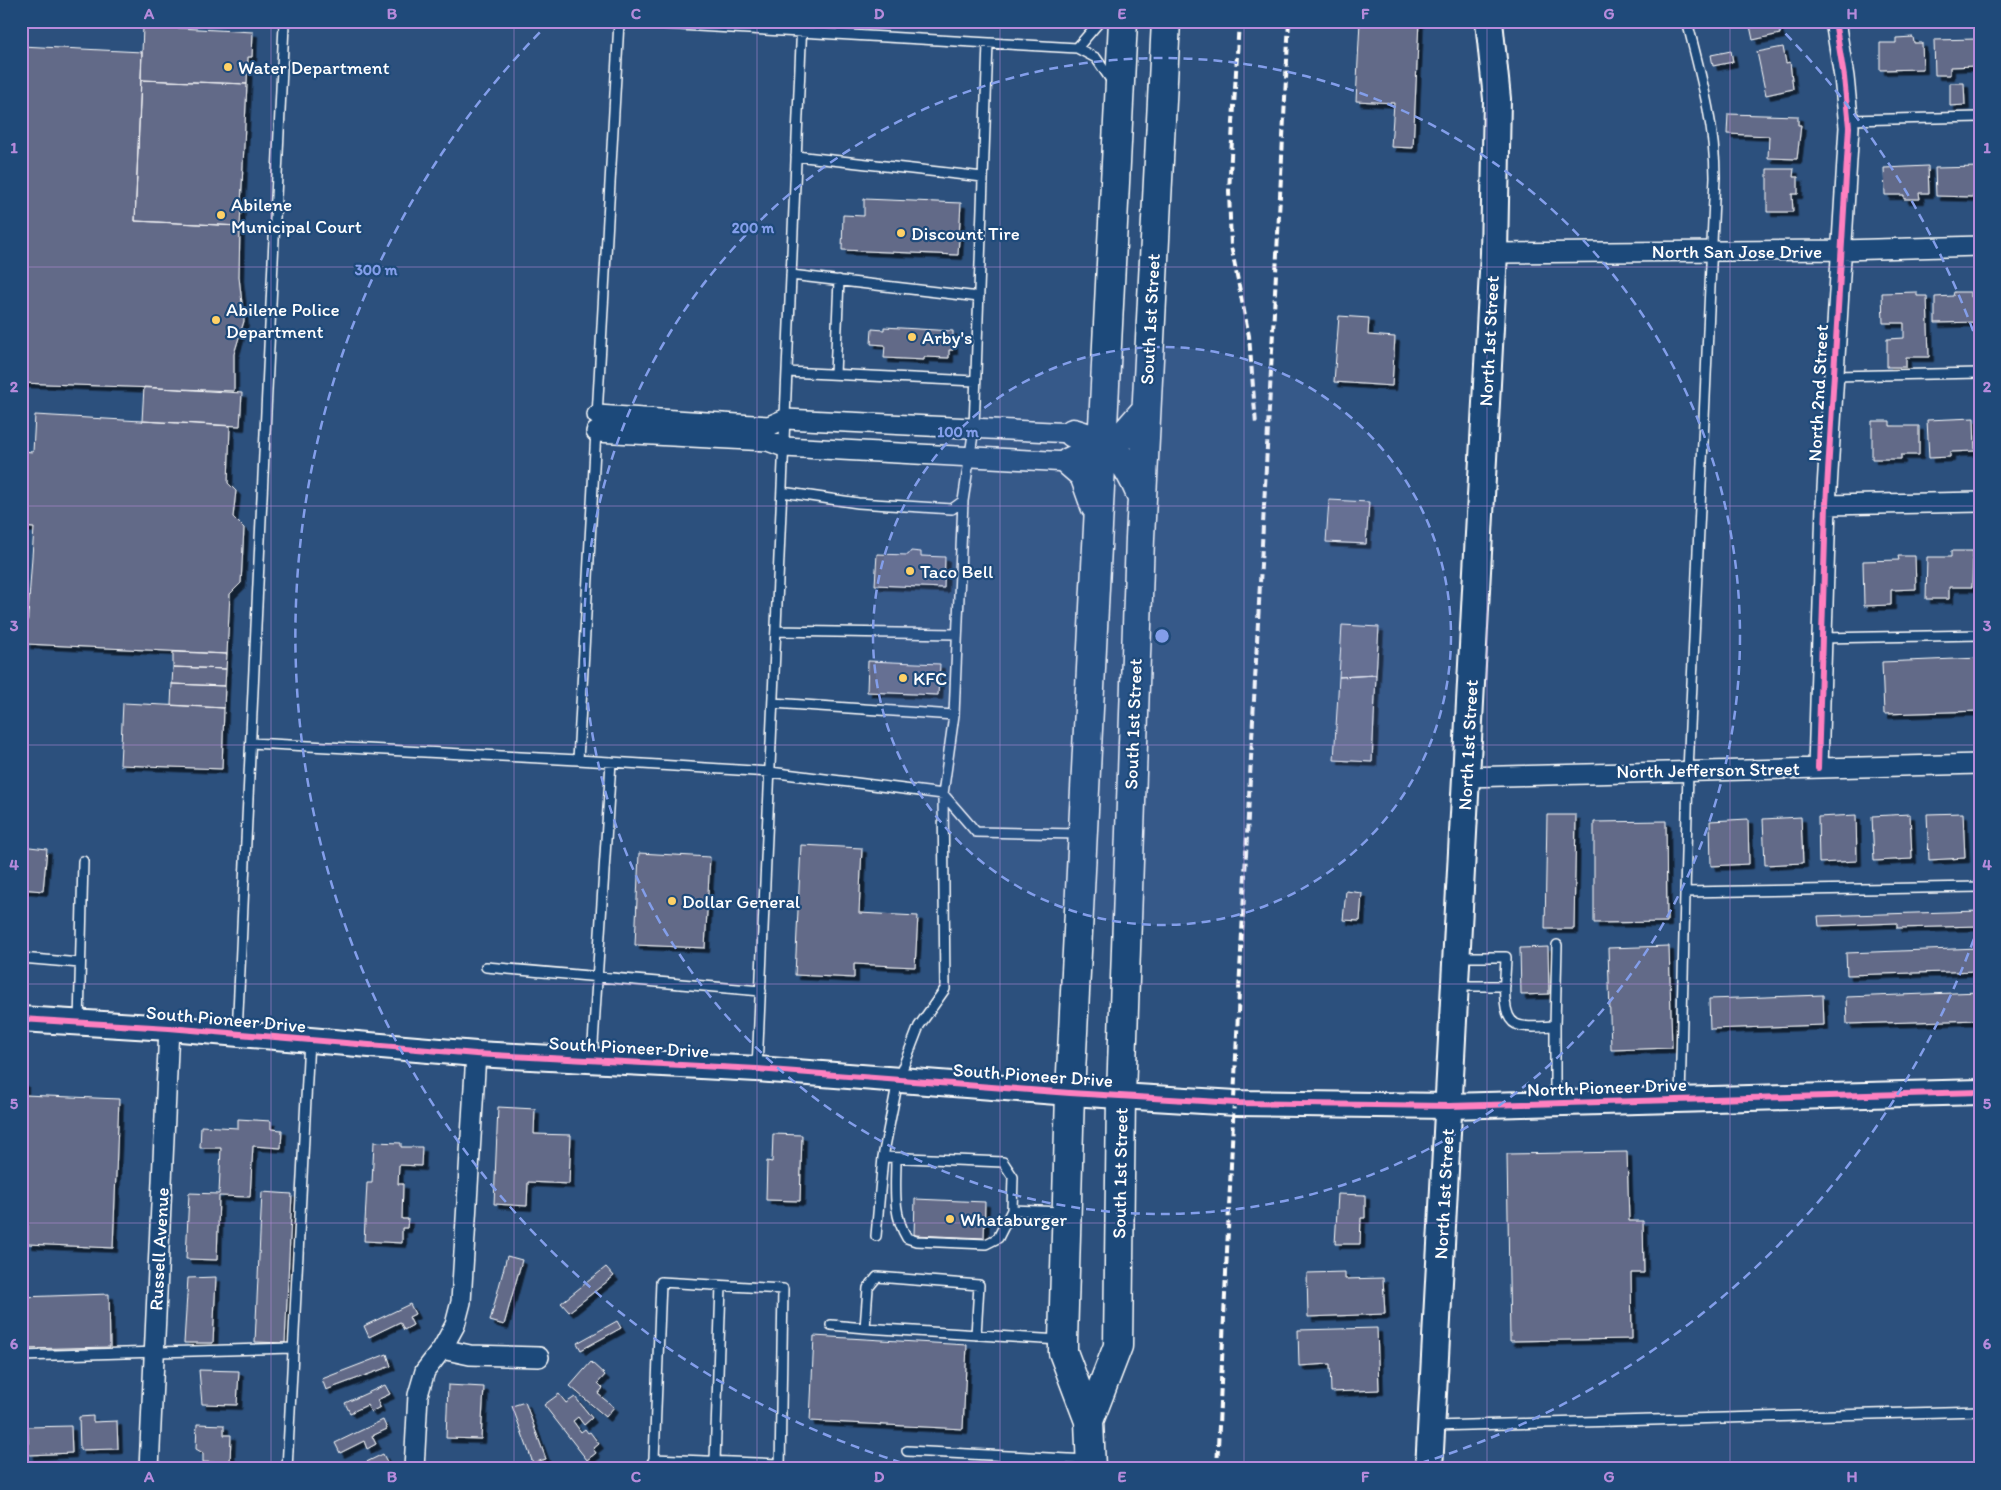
<svg xmlns="http://www.w3.org/2000/svg" width="2001" height="1490" font-family="Itim,sans-serif">
<defs>
<filter id="shadow"><feDropShadow dx="4.5" dy="4.5" stdDeviation="0" flood-color="#0009"/></filter>
</defs>
<rect width="100%" height="100%" fill="#2c507d"/>
<filter id="ink" filterUnits="userSpaceOnUse"><feTurbulence type="fractalNoise" baseFrequency=".02" numOctaves="2"/><feDisplacementMap in="SourceGraphic" scale="10" xChannelSelector="R" yChannelSelector="G"/><feConvolveMatrix kernelMatrix="1 2 1 2 8 2 1 2 1" color-interpolation-filters="sRGB"/></filter>
<g filter="url(#ink)">
<path fill="#626a88" stroke="#fff" filter="url(#shadow)" d="M1360,21H1419L1413,148L1391,147L1394,103L1356,101Z
M1749,21H1777L1780,34L1753,40Z
M143,26L253,32L252,57H248L247,84L141,80Z
M1913,37L1914,43H1922L1923,69L1880,70V43H1896V38Z
M1976,39L1977,66L1950,67V75H1935L1934,40Z
M21,46L142,52L135,221L240,226L239,277L244,321L234,354V391L21,383Z
M1783,47L1786,63L1790,62L1793,89L1766,95L1757,52Z
M1731,51L1733,62L1713,66L1711,55Z
M141,80L247,84L240,226L135,221Z
M1950,83H1964L1965,105L1950,106Z
M1728,114L1798,116V125H1801L1797,159L1768,158L1769,136L1727,134Z
M1928,166L1929,193H1919L1920,199H1904V195H1885L1884,168Z
M1980,167V194H1973V197L1936,196L1935,168Z
M1767,169H1794L1793,177H1798V194H1792L1793,212H1767Z
M864,199L961,203L958,255L842,250L843,215L864,216Z
M1917,292V296H1927L1929,357H1906V367H1887V339L1904,338V323H1883L1882,293Z
M1954,292H1971V297L1980,296V322L1935,323V297L1953,296Z
M1339,316L1369,318L1368,335L1395,337L1392,386L1334,382Z
M884,327L953,331V350H949V358L924,357V360L884,358L885,345L871,344L872,329L884,330Z
M144,387L242,393L240,426L142,421Z
M35,415L230,426L228,483L236,491L233,517L244,528L241,583L230,594L227,654L26,644L34,528L21,527V451L33,452Z
M1974,418L1975,451L1950,452V457L1929,458L1927,420Z
M1872,421H1890V426H1919V455H1901V459H1872Z
M1329,500L1369,502L1366,544L1326,542Z
M911,551L921,552V556L945,557L944,588L875,585L877,554L908,555Z
M1951,551H1973L1972,587H1949V599H1926L1927,557H1951Z
M1898,556H1915L1916,589L1891,590V605L1864,606L1863,561L1899,560Z
M1342,625L1379,627L1376,675L1339,677Z
M173,652L227,654L226,669L173,667Z
M1980,658V711L1884,714L1882,662Z
M868,661L940,664L938,695L867,692Z
M173,667L226,669L225,686L172,684Z
M1376,675L1372,762L1334,760L1339,677Z
M172,684L225,686L224,708L171,705Z
M123,703L224,708L222,769L120,765Z
M1963,813L1965,858L1929,860L1927,814Z
M1910,814L1912,859L1874,861L1872,816Z
M1547,815H1576L1574,929H1545Z
M1856,815L1857,861L1819,863L1818,817Z
M1801,817L1803,863L1765,865L1763,819Z
M1748,819L1749,864L1711,866L1710,821Z
M1666,821L1667,922L1594,923V822Z
M801,845L862,848L859,913L918,916L915,967L854,964V978L795,975Z
M21,846L47,849L43,891L21,889Z
M639,853L710,857L705,948L635,945Z
M1346,891L1362,893L1360,921L1343,920Z
M1980,911V926L1897,928V923L1819,926L1818,916Z
M1669,946L1672,1048L1611,1050L1608,948Z
M1548,947L1549,994L1521,995L1520,948Z
M1980,948V971L1847,975L1846,953Z
M1980,992V1020L1847,1024L1846,997Z
M1823,995L1824,1025L1710,1029L1709,999Z
M21,1082H24V1095L119,1099L113,1248L28,1244V1225H21Z
M498,1107L535,1109L534,1134L571,1135L569,1184L528,1182L527,1206L494,1204Z
M238,1119L271,1121V1129L282,1130L281,1148L253,1146L250,1197L219,1196L217,1260L186,1259L189,1193L219,1194L221,1148H200L201,1126L238,1128Z
M773,1134L802,1135L800,1201L766,1200L767,1161L772,1162Z
M374,1142L401,1143V1147H422L421,1166L399,1165L398,1184H403L402,1219H408L407,1228H402V1243L364,1241L367,1183H372Z
M1627,1152L1629,1221H1643L1644,1273H1631L1632,1339L1510,1341L1507,1154Z
M262,1192L292,1194L285,1343L255,1342Z
M1338,1194L1365,1195V1218H1361L1360,1244H1335Z
M915,1199L985,1202L984,1238L914,1235Z
M507,1256L522,1260L504,1325L490,1321Z
M606,1267L614,1276L569,1312L561,1303Z
M1345,1272V1279L1383,1278L1385,1314L1308,1317L1307,1273Z
M216,1277L213,1343H184L188,1278Z
M109,1294L110,1347L21,1349V1297Z
M410,1304L415,1314L409,1317L413,1325L404,1330L400,1322L369,1337L364,1326Z
M617,1321L621,1328L581,1350L577,1343Z
M1377,1328L1379,1390L1331,1392L1330,1364L1299,1366L1298,1330Z
M814,1336L967,1345L963,1429L810,1421Z
M387,1354L391,1366L326,1390L322,1379Z
M591,1362L605,1375L598,1383L603,1388L598,1394L614,1407L606,1417L570,1386Z
M199,1370L239,1371L237,1405L202,1404Z
M385,1385L390,1394L377,1400L380,1407L371,1412L367,1405L350,1413L345,1403Z
M448,1385L484,1387L481,1439L446,1438Z
M559,1394L566,1403L575,1397L592,1418L584,1425L578,1417L573,1421L581,1432L585,1429L588,1433L590,1432L599,1444L593,1449L596,1453L587,1460L544,1405Z
M525,1402L546,1459L533,1463L512,1406Z
M93,1416V1422L117,1421L118,1449L80,1450L79,1417Z
M383,1420L387,1429L372,1436L376,1444L367,1449L364,1441L340,1453L335,1443Z
M197,1424L224,1425V1435H231L230,1463L203,1462V1453L196,1449Z
M71,1426L72,1453L29,1455L28,1427Z
M383,1454L389,1466L385,1469H352Z"/>
<g fill="none" stroke-linecap="round" stroke-linejoin="round">
<defs>
<path id="service" d="M611,21L1077,48L1096,58L1111,80
M1077,48L1100,21
M1848,120L1980,117
M796,156L983,177
M791,275L979,297
M787,372L975,381
M835,374L839,280
M1834,376L1980,373
M597,416L619,22
M596,431L578,760L770,772L943,794L976,832L1079,834
M782,492L858,503L952,509L963,501L974,428L988,43
M963,501L954,715L943,794L945,989L919,1026L898,1080L883,1157L1003,1162L1013,1177L1012,1210L1064,1212
M776,631L956,634
M1821,638L1980,635
M773,703L954,715
M251,743L578,760
M1685,892L1980,887
M1460,957H1506C1506,973 1499,1016 1516,1024C1526,1029 1545,1026 1555,1026L1557,945
M21,958L80,963
M486,967L761,991
M1458,986H1505
M79,1023L83,861
M237,1034L284,25L287,21
M592,1059L611,762
M757,1069L802,21
M1680,1100L1688,771L1715,177C1715,124 1700,73 1687,21
M1555,1103V1026
M896,1158C896,1186 892,1214 907,1238L916,1241L986,1244L998,1238L1012,1210
M876,1236L883,1157
M831,1325L865,1328
M976,1335L979,1285L877,1277L868,1288L865,1328L1060,1340
M21,1356L292,1348
M1434,1426L1980,1411
M907,1451L1088,1460
M654,1459L780,1464
M715,1461L721,1286
M287,1469L309,1040
M649,1469L654,1459L661,1282L783,1289L780,1469"/>
<path id="minor" d="M1494,253L1842,250L1980,246
M597,415L769,426L785,419L1073,433
M596,432L768,441L784,447L1069,462
M1826,505L1980,502
M1818,768L1826,505L1849,127L1844,77L1835,21
M1466,777L1980,764
M442,1349L470,1355L539,1357
M149,1469L169,1028
M414,1469L418,1395L425,1371L442,1349L455,1325L461,1302L476,1054"/>
<path id="tertiary" d="M21,1019L169,1028L476,1054L757,1069L1070,1093L1236,1103L1449,1106L1980,1092"/>
<path id="secondary" d="M1429,1469L1494,253L1497,99L1489,21"/>
<path id="primary" d="M1073,433C1112,444 1124,455 1140,493
M1095,506L1084,475L1069,462L1124,435L1145,411
M1089,1421L1118,1346L1121,1096L1140,538L1166,21
M1091,1469L1089,1421L1063,1352V1341L1070,1093L1123,21"/>
</defs>
<use href="#service" stroke="#fff" stroke-width="12"/>
<use href="#minor" stroke="#fff" stroke-width="22"/>
<use href="#tertiary" stroke="#fff" stroke-width="28"/>
<use href="#secondary" stroke="#fff" stroke-width="30"/>
<use href="#primary" stroke="#fff" stroke-width="31"/>
<use href="#service" stroke="#1f4a7a" stroke-width="9"/>
<use href="#minor" stroke="#1f4a7a" stroke-width="19"/>
<use href="#tertiary" stroke="#1f4a7a" stroke-width="24"/>
<use href="#secondary" stroke="#1f4a7a" stroke-width="26"/>
<use href="#primary" stroke="#1f4a7a" stroke-width="28"/>
<path stroke="#fff" stroke-width="4" stroke-dasharray="8 4" stroke-linecap="butt" d="M1239,21L1229,191L1231,246L1249,336L1256,425
M1217,1469L1239,991L1289,21"/>
<defs>
<path id="cycleway" d="M1818,768L1826,505L1849,127L1844,77L1835,21
M21,1019L169,1028L476,1054L757,1069L1070,1093L1236,1103L1449,1106L1980,1092"/>
</defs>
<use href="#cycleway" stroke="#1f4a7a" stroke-width="9"/>
<use href="#cycleway" stroke="#ff80c0" stroke-width="6"/>
</g>
</g>
<path fill="none" stroke="#b68bdc" stroke-width="1" stroke-opacity="0.55" d="M271,21V1469M514,21V1469M757,21V1469M1000,21V1469M1244,21V1469M1487,21V1469M1730,21V1469M21,267H1980M21,506H1980M21,745H1980M21,984H1980M21,1223H1980"/>
<circle cx="1162" cy="636" r="289" fill="#839eea" fill-opacity=".12"/>
<g fill="none" stroke="#839eea" stroke-width="2.5" stroke-dasharray="9 6">
<circle cx="1162" cy="636" r="289"/>
<circle cx="1162" cy="636" r="578"/>
<path d="M1979 925A867 867 0 0 1 1408 1467M916 1467A867 867 0 0 1 549 23M1775 23A867 867 0 0 1 1979 347"/>
</g>
<g fill="#ffd166" stroke="#1f4a7a" stroke-width="2">
<circle cx="228" cy="67" r="5"/>
<circle cx="221" cy="215" r="5"/>
<circle cx="901" cy="233" r="5"/>
<circle cx="216" cy="320" r="5"/>
<circle cx="912" cy="337" r="5"/>
<circle cx="910" cy="571" r="5"/>
<circle cx="903" cy="678" r="5"/>
<circle cx="672" cy="901" r="5"/>
<circle cx="950" cy="1219" r="5"/>
</g>
<g text-anchor="middle" dominant-baseline="central" stroke-width="4.5" stroke-linejoin="round" paint-order="stroke">
<g font-size="19" fill="#fff" stroke="#1f4a7a" text-anchor="start">
<text x="238" y="67">Water Department</text>
<text x="231" y="204">Abilene<tspan x="231" dy="22">Municipal Court</tspan></text>
<text x="911" y="233">Discount Tire</text>
<text x="226" y="309">Abilene Police<tspan x="226" dy="22">Department</tspan></text>
<text x="922" y="337">Arby's</text>
<text x="920" y="571">Taco Bell</text>
<text x="913" y="678">KFC</text>
<text x="682" y="901">Dollar General</text>
<text x="960" y="1219">Whataburger</text>
</g>
<g font-size="19" fill="#fff" stroke="#1f4a7a">
<text x="1737" y="251">North San Jose Drive</text>
<text transform="translate(1150 319) rotate(-87)">South 1st Street</text>
<text transform="translate(1489 341) rotate(-87)">North 1st Street</text>
<text transform="translate(1818 393) rotate(-87)">North 2nd Street</text>
<text transform="translate(1133 724) rotate(-88)">South 1st Street</text>
<text transform="translate(1468 745) rotate(-87)">North 1st Street</text>
<text transform="translate(1708 770) rotate(-1)">North Jefferson Street</text>
<text transform="translate(226 1019) rotate(5)">South Pioneer Drive</text>
<text transform="translate(629 1047) rotate(3)">South Pioneer Drive</text>
<text transform="translate(1033 1075) rotate(4)">South Pioneer Drive</text>
<text transform="translate(1607 1087) rotate(-2)">North Pioneer Drive</text>
<text transform="translate(1120 1173) rotate(-89)">South 1st Street</text>
<text transform="translate(1444 1194) rotate(-87)">North 1st Street</text>
<text transform="translate(159 1249) rotate(-87)">Russell Avenue</text>
</g>
</g>
<circle cx="1162" cy="636" r="8" fill="#839eea" stroke="#1f4a7a" stroke-width="2.5"/>
<g font-size="15" text-anchor="middle" font-weight="bold" fill="#839eea" stroke="#1f4a7a" stroke-width="4.5" stroke-linejoin="round" paint-order="stroke">
<text x="753" y="233">200 m</text>
<text x="376" y="275">300 m</text>
<text x="958" y="437">100 m</text>
</g>
<rect width="2001" height="1490" fill="none" stroke="#1f4a7a" stroke-width="55"/>
<rect x="28" y="28" width="1946" height="1434" fill="none" stroke="#b68bdc" stroke-width="2"/>
<g font-size="16" text-anchor="middle" font-weight="bold" fill="#b68bdc">
<text x="149" y="19">A</text>
<text x="392" y="19">B</text>
<text x="636" y="19">C</text>
<text x="879" y="19">D</text>
<text x="1122" y="19">E</text>
<text x="1365" y="19">F</text>
<text x="1609" y="19">G</text>
<text x="1852" y="19">H</text>
<text x="14" y="153">1</text>
<text x="1987" y="153">1</text>
<text x="14" y="392">2</text>
<text x="1987" y="392">2</text>
<text x="14" y="631">3</text>
<text x="1987" y="631">3</text>
<text x="14" y="870">4</text>
<text x="1987" y="870">4</text>
<text x="14" y="1109">5</text>
<text x="1987" y="1109">5</text>
<text x="14" y="1349">6</text>
<text x="1987" y="1349">6</text>
<text x="149" y="1482">A</text>
<text x="392" y="1482">B</text>
<text x="636" y="1482">C</text>
<text x="879" y="1482">D</text>
<text x="1122" y="1482">E</text>
<text x="1365" y="1482">F</text>
<text x="1609" y="1482">G</text>
<text x="1852" y="1482">H</text>
</g>
</svg>
